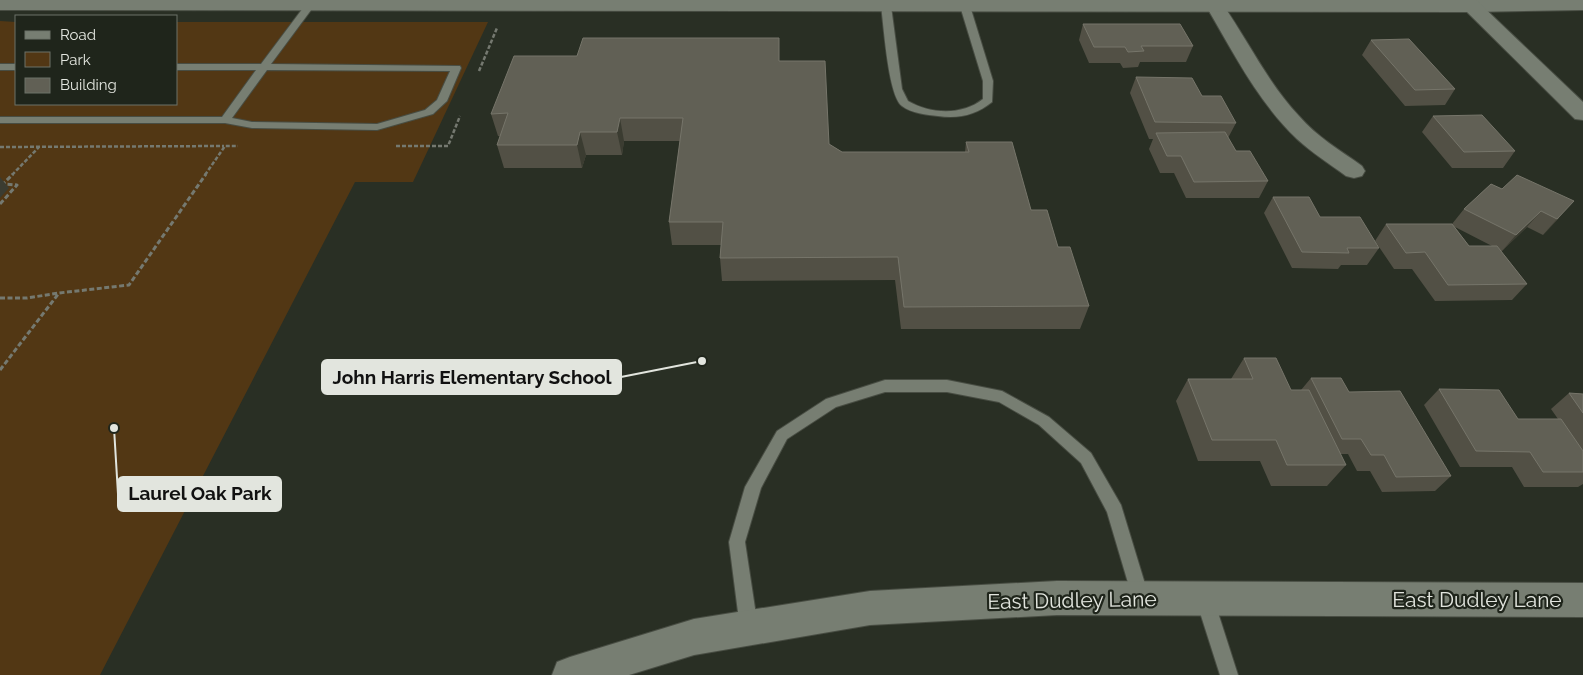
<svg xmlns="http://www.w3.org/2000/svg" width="1583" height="675" font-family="Raleway,sans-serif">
<rect width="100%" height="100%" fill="#292f24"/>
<path fill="#523714" d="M0,21L16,22V104H176V22H488L413,182H355L100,675H0Z"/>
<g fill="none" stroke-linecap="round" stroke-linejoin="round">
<defs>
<path id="service" d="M309,3L314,6L271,64L460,66L461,68L447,101L433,114L377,130L252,128L225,123H0V117H222L256,70H176V64H261L306,4ZM267,70L450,71L437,100L425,110L377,124L252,122L232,118Z
M886,3L891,6L902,89L908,101C930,114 962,116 983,99V81L960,6L965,3L970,6L993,81L992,102C976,115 959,119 938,116C927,115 911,113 902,106C888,95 884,26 881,6Z
M0,64H16V70H0Z
M885,380H947L1002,391L1049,417L1091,453L1121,505L1149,597L1146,603L1140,605L1134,603L1107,512L1081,463L1039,425L999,402L947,392H885L836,407L787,439L761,488L745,542L758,628L755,634L749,637L743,634L740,628L729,542L745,487L777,431L826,399Z
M1205,592L1211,594L1214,600L1238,675H1220L1196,600L1199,594Z"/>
<path id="minor" d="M1215,0L1221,2C1248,40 1267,82 1299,116C1317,137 1340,150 1362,166L1365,171L1362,176L1354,178L1346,176C1330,164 1312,153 1297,139C1258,102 1233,52 1206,6L1209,2Z
M1472,0H1583V10L1472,12L1466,10L1463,6L1466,2Z
M1057,581L1583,583V617L1057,615L870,625L694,655L629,675H552L557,662L570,657L694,619L870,591Z"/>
<path id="tertiary" d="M0,0H1476L1583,102V120L1575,119L1467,12L0,10Z"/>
</defs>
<use href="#service" stroke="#484d43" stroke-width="2"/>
<use href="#minor" stroke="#484d43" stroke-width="2"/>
<use href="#tertiary" stroke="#484d43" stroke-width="2"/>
<path stroke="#757970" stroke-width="2.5" stroke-dasharray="4 2" stroke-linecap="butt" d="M479,71L497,28
M396,146H448L460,116
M0,147L224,146
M12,175L39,147
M205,175L225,146H238"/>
<path stroke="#757970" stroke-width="3" stroke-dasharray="5 2.5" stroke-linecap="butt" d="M0,204L17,185L3,184L13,174
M0,298H27L59,293
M0,370L59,293L129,285L206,174"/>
<use href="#service" fill="#777e72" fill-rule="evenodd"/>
<use href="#minor" fill="#777e72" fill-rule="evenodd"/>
<use href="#tertiary" fill="#777e72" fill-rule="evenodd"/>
</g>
<path fill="#525045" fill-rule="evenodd" d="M1083,24L1193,46L1186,62H1140L1138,67L1123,68L1120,63H1089L1079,40Z
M1371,40L1455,89L1445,105L1405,106L1362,55Z
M779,61L829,144L842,152H965L966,142L1031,210L1058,247L1089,306L1080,329H901L895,280L722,281L720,258L721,245H672L669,222L680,141H624L622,155H586L582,168H504L497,145L500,136H498L491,114Z
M1136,77L1202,96L1236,123L1228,138L1236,151L1268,181L1259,198H1186L1174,173H1160L1149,149L1153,139H1149L1130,93Z
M1433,116L1515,151L1503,168H1452L1422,132Z
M1491,184L1559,218L1543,235L1527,227L1502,251H1501L1527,284L1512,300L1435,301L1412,269H1394L1375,241L1386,224H1452L1464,209ZM1455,227L1492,246H1469Z
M1273,197L1320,217L1379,248L1367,265H1341L1338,269L1292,268L1264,213Z
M1244,358L1291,390H1301L1311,378L1349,392L1451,476L1435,491L1382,492L1370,471H1357L1348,454H1340L1346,465L1327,486H1271L1260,461H1198L1176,401L1188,379H1231Z
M1439,389L1518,419H1558L1551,409L1569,393L1583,394V484L1578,487H1524L1512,467H1460L1424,405Z"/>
<path fill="#3b3c31" d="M620,118L624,141L622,155L617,132Z
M580,132L586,155L582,168L577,145Z
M0,177L9,188L0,198Z
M1574,201L1559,218L1543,235L1557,219Z
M1541,211L1527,227L1502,251L1516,235Z"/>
<path fill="#616055" stroke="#76756a" d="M1083,24H1180L1193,46H1141L1144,51L1128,52L1125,47H1094Z
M583,38H779V61H825L829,144L842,152H969L966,142H1012L1031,210H1047L1058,247H1070L1089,306L904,307L898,257L720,258L723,222H669L683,118H620L617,132H580L577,145H497L508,113L491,114L514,56H577Z
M1409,39L1455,89L1415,90L1371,40Z
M1136,77L1192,78L1202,96H1221L1236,123L1155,122Z
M1482,115L1515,151L1464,152L1433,116Z
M1225,132L1236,151H1250L1268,181L1194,182L1181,156H1167L1156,133Z
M1517,175L1574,201L1557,219L1541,211L1516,235L1464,209L1491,184L1502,189Z
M1273,197H1309L1320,217H1360L1379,248H1347L1349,253L1302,252Z
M1386,224H1452L1469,246H1497L1527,284L1448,285L1425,252L1406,253Z
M1244,358H1276L1291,390H1309L1346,465H1287L1276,440H1212L1188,379H1253Z
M1311,378H1341L1349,392L1400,391L1451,476L1396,477L1384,455H1371L1361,439H1342Z
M1439,389L1499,390L1518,419H1561L1583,451V472H1543L1530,452L1476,451Z
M1569,393L1583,394V413Z"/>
<g text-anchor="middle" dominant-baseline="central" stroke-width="4.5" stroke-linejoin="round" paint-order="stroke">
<g font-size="21" fill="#e2e5de" stroke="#1f251b">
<text x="1477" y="599">East Dudley Lane</text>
<text transform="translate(1072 600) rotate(-1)">East Dudley Lane</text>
</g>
</g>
<path fill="none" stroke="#e2e5de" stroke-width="2" d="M702 361L621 377M114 428L118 494"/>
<g fill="#e2e5de" stroke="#1f251b" stroke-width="2">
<circle cx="702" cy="361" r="5"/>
<circle cx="114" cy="428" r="5"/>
</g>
<g fill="#e2e5de" stroke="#e2e5de" stroke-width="2">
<rect x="322" y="360" width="299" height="34" rx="5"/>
<rect x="118" y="477" width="163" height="34" rx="5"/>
</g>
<g font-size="19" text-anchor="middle" font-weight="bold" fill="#111">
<text x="472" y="384">John Harris Elementary School</text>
<text x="200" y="500">Laurel Oak Park</text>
</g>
<rect x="15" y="15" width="162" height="90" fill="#1f251b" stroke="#6d7269"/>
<rect x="25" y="31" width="25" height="8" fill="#777e72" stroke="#6d7269"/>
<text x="60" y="40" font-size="15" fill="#e2e5de">Road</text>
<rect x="25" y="52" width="25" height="15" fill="#523714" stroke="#6d7269"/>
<text x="60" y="65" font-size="15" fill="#e2e5de">Park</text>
<rect x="25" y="78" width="25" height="15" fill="#616055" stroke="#6d7269"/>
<text x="60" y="90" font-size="15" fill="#e2e5de">Building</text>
</svg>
